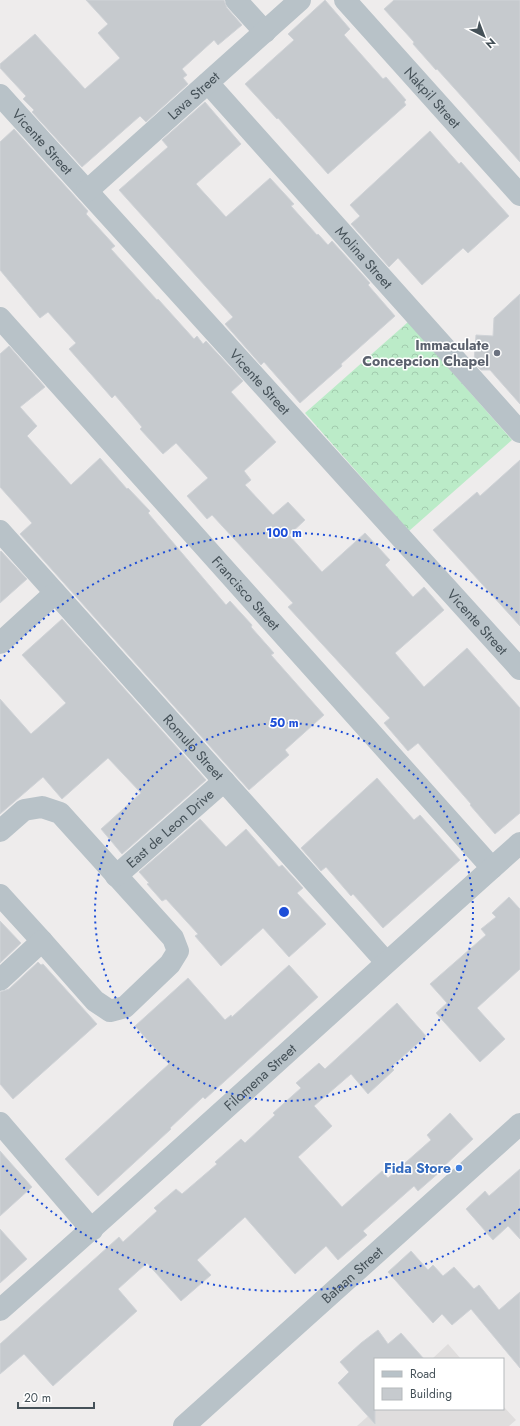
<svg xmlns="http://www.w3.org/2000/svg" width="520" height="1426" font-family="Jost,sans-serif">
<defs>
<pattern id="forest-crowns" width="20" height="18" patternUnits="userSpaceOnUse"><rect width="20" height="18" fill="#bbebc8"/><path d="M2 6a3 3 0 1 1 6 0M12 15a3 3 0 1 1 6 0" fill="none" stroke="#a2cbae"/></pattern>
</defs>
<rect width="100%" height="100%" fill="#eeecec"/>
<path fill="#dfdddd" d="M448,1344L461,1359H432Z
M503,1406L516,1420L509,1426H357L376,1409H503Z"/>
<path fill="url(#forest-crowns)" d="M408,322L512,440L409,531L305,413Z"/>
<path fill="#c6cace" stroke="#d0d3d7" d="M86,0H224L227,8L242,25L218,45L214,40L182,69L187,75L183,78L188,84L146,122L140,116L82,167L32,112L34,110L23,99L26,96L0,68V64L35,34L85,89L120,58L98,33L108,24Z
M325,0L350,29L344,35L383,79L386,77L406,100L404,102L406,105L328,174L278,118L277,119L245,84L294,40L288,34Z
M394,0H520V162L464,99L437,69L436,70L413,44L414,42L384,9Z
M205,102L241,144L196,184L226,217L270,178L294,204L291,206L317,235L318,234L328,245L332,241L370,283L368,285L395,316L341,364L342,366L300,403L264,362L261,365L225,324L233,317L119,190L168,147L162,140Z
M14,129L88,211L86,214L115,246L111,249L157,300L158,299L194,339L197,336L203,344L206,341L243,381L231,392L276,442L244,471L251,480L245,485L273,515L288,502L305,520L289,535L322,572L365,533L390,560L385,565L413,597L424,587L444,610L395,653L424,687L467,648L520,708V813L495,834L470,805L471,804L418,743L408,751L384,723L390,718L288,607L293,603L212,515L207,519L187,496L208,478L176,443L163,454L140,429L142,427L115,395L112,398L69,349L76,343L48,312L40,318L0,270V142Z
M430,131L459,164L461,162L509,216L468,253L463,248L422,285L398,258L389,267L351,224L360,216L350,205Z
M520,294V404L490,370H481L474,362L476,335L493,336L494,318Z
M9,346L45,387L20,407L37,426L27,436L71,485L100,458L127,489L128,488L150,511L148,513L226,605L230,601L252,625L251,627L274,653L271,655L324,715L285,750L289,755L249,790L20,534L32,523L0,487V354Z
M520,460V626L433,530L477,492L480,496Z
M1,551L27,579L0,603V552Z
M62,619L206,780L122,854L101,829L141,793L108,758L62,799L43,777L0,814V699L31,734L66,703L22,655Z
M377,778L414,820L420,815L460,860L383,928L353,894L351,896L326,867L321,871L301,848Z
M200,819L226,847L246,829L279,867L282,865L303,888L297,893L326,924L289,957L263,928L221,966L195,936L198,934L166,899L162,901L147,884L149,883L139,872Z
M509,897L520,909V969L477,1008L505,1039L480,1062L436,1013L447,1003L430,984L486,935L481,929L496,917L492,913Z
M0,921L21,943L0,963Z
M38,962L41,965L43,964L97,1024L13,1099L0,1084V992L9,989Z
M289,965L318,997L205,1099L203,1097L170,1128L171,1129L98,1196L65,1159L169,1064L135,1026L188,978L225,1020L231,1015L232,1017Z
M397,1003L426,1036L391,1067L394,1070L368,1094L351,1074L314,1106L332,1126L298,1157L342,1207L382,1171L388,1178L431,1140L427,1135L450,1113L473,1139L441,1169L442,1170L418,1191L414,1186L363,1231L367,1235L338,1260L326,1246L295,1274L245,1217L197,1260L211,1275L181,1301L147,1263L118,1289L137,1311L53,1386L24,1354L0,1374V1344L119,1237L123,1242L157,1211L154,1208L176,1189L182,1194L217,1164L215,1162L241,1139L245,1143L275,1115L273,1113L301,1088L296,1083L319,1063L325,1069Z
M0,1151L32,1187L0,1216Z
M520,1169V1239L508,1226L493,1240L466,1209L485,1191L489,1196Z
M0,1229L27,1259L0,1283Z
M411,1251L428,1270L433,1265L443,1276L454,1267L474,1289L479,1285L499,1310L520,1292V1368L471,1309L452,1325L442,1314L433,1323L388,1272Z
M378,1330L388,1344L401,1333L424,1359H375V1424L338,1383L349,1372L340,1362L361,1343Z"/>
<g fill="none" stroke-linecap="round" stroke-linejoin="round">
<g stroke="#b8c2c8" stroke-width="22">
<path d="M236,0L265,32"/>
<path id="s1" d="M345,0L520,195"/>
<path id="s2" d="M208,83L520,432"/>
<path id="s3" d="M0,95L520,669"/>
<path id="s4" d="M87,191L300,0"/>
<path id="s5" d="M0,318L492,868"/>
<path id="s6" d="M0,531L386,962"/>
<path d="M0,643L55,593"/>
<path d="M0,831L24,810L42,807L60,813L173,938L178,951L170,964L125,1007L110,1011L95,1001L42,941L0,895"/>
<path id="s7" d="M116,876L224,781"/>
<path d="M0,980L42,941"/>
<path d="M0,1123L92,1230"/>
<path id="s8" d="M0,1310C175,1156 346,998 520,843"/>
<path id="s9" d="M184,1426L520,1124"/>
</g>
</g>
<g fill="none" stroke="#1d4ed8" stroke-width="2" stroke-dasharray="2 4">
<circle cx="284" cy="912" r="189"/>
<path d="M520 1209A379 379 0 0 1 0 1163M0 661A379 379 0 0 1 520 615"/>
</g>
<circle fill="#6b7280" stroke="#fff" stroke-width="1.5" cx="497" cy="353" r="4"/>
<circle fill="#3f7fe0" stroke="#fff" stroke-width="1.5" cx="459" cy="1168" r="4"/>
<g text-anchor="middle" dominant-baseline="central" stroke-width="3" stroke-linejoin="round" paint-order="stroke">
<g font-size="14" fill="#455158" stroke="#fff">
<text stroke="none"><textPath href="#s4" startOffset="143">Lava Street</textPath></text>
<text stroke="none"><textPath href="#s1" startOffset="131">Nakpil Street</textPath></text>
<text stroke="none"><textPath href="#s3" startOffset="63">Vicente Street</textPath></text>
<text stroke="none"><textPath href="#s2" startOffset="234">Molina Street</textPath></text>
<text stroke="none"><textPath href="#s3" startOffset="387">Vicente Street</textPath></text>
<text stroke="none"><textPath href="#s5" startOffset="369">Francisco Street</textPath></text>
<text stroke="none"><textPath href="#s3" startOffset="711">Vicente Street</textPath></text>
<text stroke="none"><textPath href="#s6" startOffset="290">Romulo Street</textPath></text>
<text stroke="none"><textPath href="#s7" startOffset="72">East de Leon Drive</textPath></text>
<text stroke="none"><textPath href="#s8" startOffset="349">Filomena Street</textPath></text>
<text stroke="none"><textPath href="#s9" startOffset="226">Bataan Street</textPath></text>
</g>
<g font-size="14" font-weight="bold" fill="#5b616d" stroke="#fff" text-anchor="end">
<text x="489" y="345">Immaculate<tspan x="489" dy="16">Concepcion Chapel</tspan></text>
</g>
<g font-size="14" font-weight="bold" fill="#366cbe" stroke="#fff" text-anchor="end">
<text x="451" y="1168">Fida Store</text>
</g>
</g>
<circle cx="284" cy="912" r="6" fill="#1d4ed8" stroke="#fff" stroke-width="2"/>
<g font-size="12" text-anchor="middle" font-weight="bold" fill="#1d4ed8" stroke="#fff" stroke-width="3" stroke-linejoin="round" paint-order="stroke">
<text x="284" y="537">100 m</text>
<text x="284" y="727">50 m</text>
</g>
<rect x="374" y="1358" width="130" height="52" fill="#ffffff" stroke="#b5b9bc"/>
<rect x="382" y="1371" width="20" height="6" fill="#b8c2c8" stroke="#b5b9bc"/>
<text x="410" y="1378" font-size="12" fill="#455158">Road</text>
<rect x="382" y="1388" width="20" height="12" fill="#c6cace" stroke="#b5b9bc"/>
<text x="410" y="1398" font-size="12" fill="#455158">Building</text>
<g transform="translate(484 36) rotate(138)" stroke="#ffffff" stroke-width="3" paint-order="stroke">
<path d="M0-3L7 15L0 10L-7 15Z" fill="#455158"/>
<text y="-6" font-size="11" font-weight="bold" text-anchor="middle" fill="#455158">N</text>
</g>
<path d="M18 1402v6h76v-6" fill="none" stroke="#455158" stroke-width="2"/>
<text x="24" y="1402" font-size="12" fill="#455158" stroke="#ffffff" stroke-width="3" paint-order="stroke">20 m</text>
</svg>
